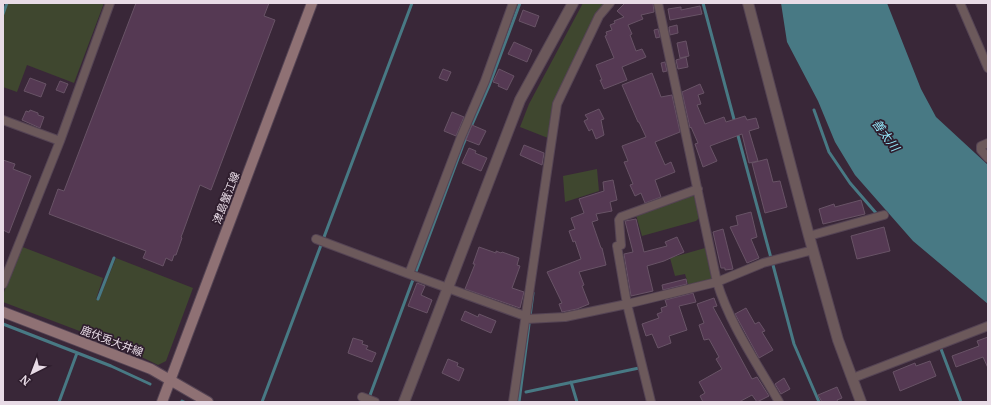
<svg xmlns="http://www.w3.org/2000/svg" width="991" height="405" font-family="Merriweather,'Noto Sans JP',serif">
<rect width="100%" height="100%" fill="#392738"/>
<path fill="#3f472f" d="M8,3H104L74,83L27,65L17,92L3,87V16Z
M583,3H606L556,103L548,138L520,127L529,104Z
M597,169L599,191L565,202L563,176Z
M690,194L694,196L699,218L696,221L642,236L636,215Z
M20,246L103,278L96,299L99,300L116,258L193,288L166,361L158,365L119,346L3,302V295Z
M705,248L712,280L689,287L685,274L675,276L670,258Z"/>
<path fill="#487984" d="M781,3H887L921,89L936,117L988,165V304L913,241L855,175L835,142L818,101L787,42Z"/>
<g fill="none" stroke-linecap="round" stroke-linejoin="round">
<path stroke="#487984" stroke-width="3" d="M703,3L735,123
M3,14L7,3
M814,110L829,152L850,183L876,213
M737,132L771,258
M773,265L794,344L819,402
M98,299L114,258
M3,324L111,366L150,384
M941,349L961,402
M571,382L577,402
M526,392L639,368
M369,398L463,145L489,86L520,3
M182,401L184,402
M59,402L77,353
M262,402L412,3
M519,402L533,293"/>
</g>
<path fill="#553953" stroke="#685366" d="M136,3H269L264,16L275,20L211,190L200,185L183,232L181,237L182,238L176,255H174L172,261L166,258L163,266L143,258L146,251L49,214L58,189L64,191Z
M625,3H653L654,12L641,15L643,19L628,25L632,34L630,35L636,51L642,49L646,57L622,67L627,80L604,89L600,80H602L596,65L614,58L605,36L607,35L606,32L612,30L610,25L615,23L614,21L624,17L617,11Z
M700,6L702,14L670,20L668,9L681,7V10Z
M523,10L539,16L535,27L519,21Z
M677,25L678,33L670,35L669,27Z
M658,29L660,37L656,38L654,30Z
M686,41L689,56L680,58L677,43Z
M514,42L532,50L527,62L508,54Z
M686,57L688,67L678,69L676,60Z
M665,62L667,71L663,72L661,63Z
M443,69L451,72L447,81L439,78Z
M499,69L514,76L507,90L498,86L499,84L493,82Z
M652,73L661,97L672,95L680,132L655,142L665,165L671,162L675,172L655,180L661,197L645,203L641,193L635,196L630,185L633,184L624,162L628,161L622,146L646,137L639,122H638L622,85Z
M30,78L46,84L41,97L24,91Z
M60,81L68,84L64,93L56,90Z
M700,84L704,93L698,95L701,104L697,105L705,124L724,117L726,122L745,116L747,120L756,118L759,128L749,131L758,161L749,163L742,134L710,146L717,161L703,167L695,144L698,143L691,127L690,128L682,92Z
M599,109L604,119L601,120L604,135L596,139L592,129L589,131L584,121L588,119L585,115Z
M30,110L38,113V115L44,117L40,128L22,120L26,111L29,112Z
M452,112L464,117L456,136L444,131Z
M472,125L486,131L479,145L466,140Z
M524,145L544,153L542,165L520,155Z
M469,148L476,151L475,153L487,158L481,171L462,163Z
M767,159L773,182L780,181L787,207L765,213L752,163Z
M3,160L15,164L13,169L31,176L9,233L3,230Z
M613,180L617,200L610,202L612,211L596,214L598,220L592,222L601,248H602L606,265L579,272L584,285L582,286L589,304L577,309L562,312L559,304L562,303L547,272L581,259L575,241L573,242L569,231L575,229L571,218L584,213L579,199L604,191L603,182Z
M861,200L865,214L823,224L819,209L834,204L835,207Z
M751,212L757,237L751,239L759,258L747,263L730,227L738,225L736,216Z
M636,219L644,252L667,246L665,242L677,237L684,252L664,261L647,266L653,291L631,296L624,254L633,252L625,221Z
M884,227L890,251L857,259L851,236Z
M723,229L733,269L725,270V268H721L713,232Z
M479,247L496,253V251L501,253L502,252L519,258L517,265L520,266L512,288L524,292L520,308L465,289L475,264H473Z
M686,279L687,284L663,290L662,285Z
M417,283L425,286L421,295L432,300L427,313L408,306Z
M693,293L696,302L679,306L687,330L669,336L671,343L658,348L652,334L646,336L642,324L659,318L657,314L662,312L661,308L667,306L665,300Z
M714,298L717,306L713,307L752,379L757,377L769,396L757,402L752,395L739,402H703L700,396L705,393L699,382L722,369L716,359L719,357L709,339L704,340L699,325L704,323L697,304Z
M746,308L755,324L759,322L765,331L762,332L773,350L759,358L735,314Z
M465,311L478,317L479,314L496,321L491,333L461,320Z
M988,337V368L983,357L956,367L952,356L979,346L977,341Z
M353,338L363,341L362,344L368,346L366,349L376,353L372,362L348,353Z
M448,359L458,363L457,366L464,369L459,381L442,373Z
M930,361L936,376L900,391L893,372L915,363L916,366Z
M784,378L790,389L781,394L775,384Z
M837,387L842,398L837,400L838,402H822L818,395Z"/>
<g fill="none" stroke-linecap="round" stroke-linejoin="round">
<defs>
<path id="minor" d="M658,3L717,282C730,325 757,363 779,402
M960,3L988,68
M3,120L60,141
M988,143L981,146V150L988,158
M809,236L884,215
M316,239L409,274L525,316L527,319L565,317L627,304L717,282L763,263L813,250
M409,274L461,137L485,81L513,3
M3,284L60,141L110,3
M853,378L988,326
M362,397L375,402
M513,402L557,104L599,16L610,3
M651,402L627,304L617,246L621,245L619,220L621,217L698,189"/>
<path id="tertiary" d="M748,3L809,236L838,340L861,402
M404,402L520,100L573,3"/>
<path id="secondary" d="M3,312L151,369L208,402
M162,402L312,3"/>
</defs>
<use href="#minor" stroke="#554454" stroke-width="10"/>
<use href="#tertiary" stroke="#554454" stroke-width="12"/>
<use href="#secondary" stroke="#554454" stroke-width="12"/>
<use href="#minor" stroke="#6c595b" stroke-width="8"/>
<use href="#tertiary" stroke="#6c595b" stroke-width="10"/>
<use href="#secondary" stroke="#8f7174" stroke-width="10"/>
</g>
<g text-anchor="middle" dominant-baseline="central" stroke-width="3.5" stroke-linejoin="round" paint-order="stroke">
<g font-size="11" fill="#e8dbe6" stroke="#2e1d2d">
<text transform="translate(226 198) rotate(-69)">津島蟹江線</text>
<text transform="translate(112 341) rotate(21)">鹿伏兎大井線</text>
</g>
<g font-size="12" font-style="italic" fill="#95e9fb" stroke="#2e1d2d">
<text transform="translate(886 135) rotate(54)">善太川</text>
</g>
</g>
<rect width="991" height="405" fill="none" stroke="#e8dbe6" stroke-width="8"/>
<g transform="translate(32 373) rotate(222)" stroke="#2e1d2d" stroke-width="3" paint-order="stroke">
<path d="M0-3L7 15L0 10L-7 15Z" fill="#e8dbe6"/>
<text y="-6" font-size="11" font-weight="bold" text-anchor="middle" fill="#e8dbe6">N</text>
</g>
</svg>
